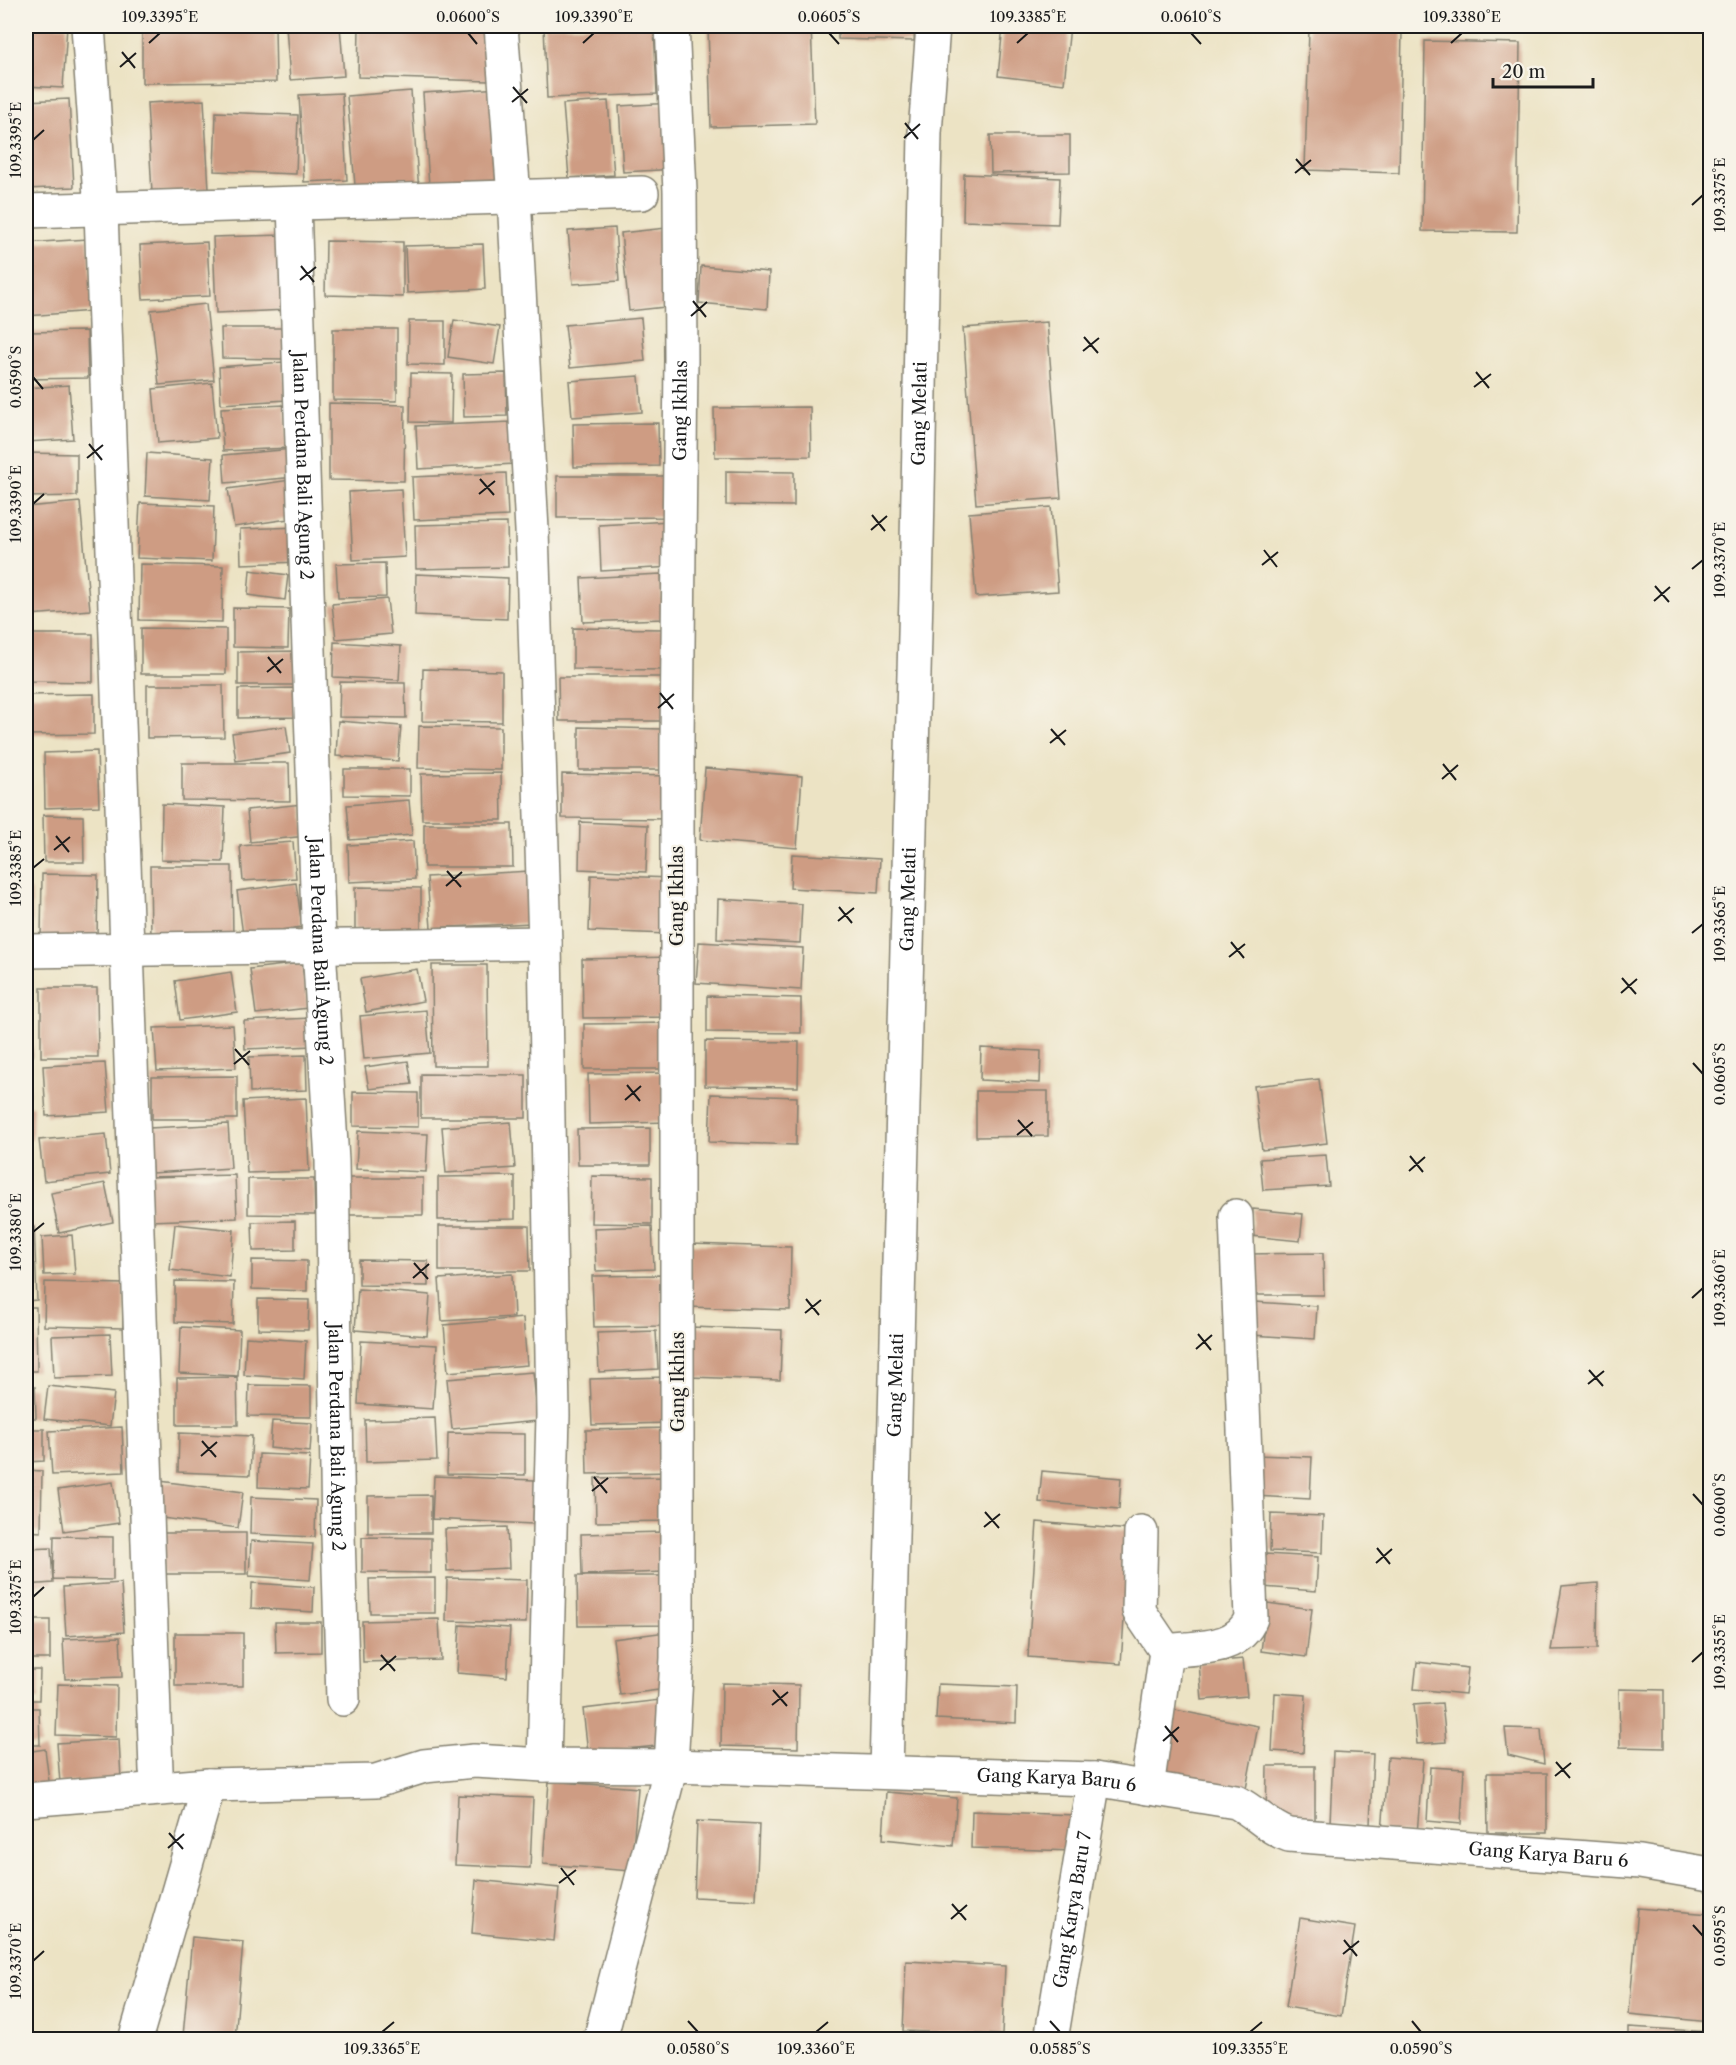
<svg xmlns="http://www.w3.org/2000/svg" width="1736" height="2065" font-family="'Libre Caslon Text',serif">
<rect width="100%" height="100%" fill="#f7f3e8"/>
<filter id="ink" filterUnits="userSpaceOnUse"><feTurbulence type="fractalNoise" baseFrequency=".0167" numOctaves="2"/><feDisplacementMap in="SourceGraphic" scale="12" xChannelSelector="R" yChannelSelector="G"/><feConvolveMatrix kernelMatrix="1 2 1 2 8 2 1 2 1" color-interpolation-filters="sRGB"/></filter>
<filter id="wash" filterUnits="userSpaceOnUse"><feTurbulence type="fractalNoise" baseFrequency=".008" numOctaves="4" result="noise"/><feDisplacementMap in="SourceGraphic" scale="24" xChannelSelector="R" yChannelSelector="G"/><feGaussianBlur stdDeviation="1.35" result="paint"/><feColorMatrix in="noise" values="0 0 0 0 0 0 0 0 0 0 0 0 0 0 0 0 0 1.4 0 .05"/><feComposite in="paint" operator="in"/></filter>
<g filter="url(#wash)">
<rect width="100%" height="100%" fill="#ece3c4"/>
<g id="blocks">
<path fill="#ce9c83" d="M26,26H67L63,88L26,86Z
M142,26H275L276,82L142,83Z
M286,26H340L344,76L290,80Z
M359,26H490L489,81L358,77Z
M544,26H654L657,94L547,98Z
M708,26H811L815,124L711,127Z
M838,26H915L914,41L838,39Z
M1003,26H1070L1064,84L998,76Z
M1309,28L1402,31L1399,173L1305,170Z
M1425,41L1520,43L1517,232L1422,231Z
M501,88L507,182L429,186L423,93Z
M411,91L419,191L356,196L347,96Z
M342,93L347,180L304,182L299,95Z
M69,99L74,187L26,189V101Z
M204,100L209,190L152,193L147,103Z
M608,101L614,175L569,178L563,104Z
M673,103L677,169L623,172L619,106Z
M216,112L298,115L296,174L214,171Z
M990,135H1070V172L991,173Z
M964,174L1060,178L1058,224L963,221Z
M615,228L619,281L573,284L568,231Z
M666,228L674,306L629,311L621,233Z
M285,235L288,310L216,313L213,237Z
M88,239L93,311L26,316V243Z
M326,241L403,242V297L325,295Z
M207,242L210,296L143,299L140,245Z
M483,244L485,289L407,293L405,246Z
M701,266L769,272L767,309L699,303Z
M206,304L214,380L159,385L151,310Z
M641,318L645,361L570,368L565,325Z
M454,320L500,327L494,364L448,357Z
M409,321H445V365L408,364Z
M1047,322L1061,498L976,504L963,328Z
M221,328H285V359L222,358Z
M333,329H397V401L333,400Z
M87,331L88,378L26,379V332Z
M284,362L287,400L221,404L219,367Z
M411,373L452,374L451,423L410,422Z
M506,373L507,416L464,417L463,374Z
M639,376L642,412L572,417L569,381Z
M212,383L217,438L158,443L153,389Z
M69,385L73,439L27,442L26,388Z
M329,403L405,405L404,481L329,480Z
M285,405L288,448L223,451L221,408Z
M810,407L811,456L715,457L714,408Z
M512,422L515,464L418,469L416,426Z
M658,423L659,466L574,467L573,424Z
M294,449L297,477L225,483L223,455Z
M26,453L77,454V496L26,497Z
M147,453L213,458L210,500L145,496Z
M726,471L794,472V506L726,505Z
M506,473L508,516L414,520L412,477Z
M557,476H675V517L557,518Z
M290,480L295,518L234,527L228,489Z
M401,489L405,557L353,560L349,492Z
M80,502L90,610L30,615L26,572V507Z
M140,503L214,506L212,561L137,558Z
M1051,507L1058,591L976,597L969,513Z
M670,521L673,567L601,571L599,525Z
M507,523L508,567L416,569L415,525Z
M301,527L302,562L241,564L240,529Z
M385,563L386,597L338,598L336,564Z
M140,564L223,566L222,622L139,620Z
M250,570L288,575L285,600L248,595Z
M416,574L508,578L507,619L415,615Z
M661,574L663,619L583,622L581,578Z
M387,599L391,634L336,639L332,604Z
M233,608L289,609L288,648L233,647Z
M141,628L226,629V674H141Z
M573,628L665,629V670L573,669Z
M28,634H93V682L28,681Z
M334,642L401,646L399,680L333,677Z
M302,651V685H238V652Z
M423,669L502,671V722L422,721Z
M558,677H665V721H559Z
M340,682L405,683L406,718L339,717Z
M147,685H223L224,737L147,738Z
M301,688L302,717L238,718V689Z
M94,694V734L26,735V695Z
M338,721L401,726L398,761L336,756Z
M286,726L290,753L236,761L232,733Z
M419,726L501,727V770L418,768Z
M579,727L662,729V770H579Z
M97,751L99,806L45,808L44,753Z
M182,763H289L290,801L182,800Z
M705,768L802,776L797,848L700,840Z
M344,769H410V796L344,795Z
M501,773L502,820H422L421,774Z
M562,774L673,776V819L562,818Z
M409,800L412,835L350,840L347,805Z
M162,804L225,807L223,862L161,860Z
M302,804L306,836L250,842L247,810Z
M43,815L83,816L84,862H44Z
M580,822L648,825L646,872L579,869Z
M424,824H512L513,867H424Z
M413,841L415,879L349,882L348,845Z
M293,842L296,878L243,881L240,846Z
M792,854L880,859L878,893L790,888Z
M150,866H232L233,940L151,939Z
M529,871L532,923L431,928L427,877Z
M42,874L98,875L97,939L41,938Z
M591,875L670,878L668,934L589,931Z
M296,883L302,927L243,935L237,891Z
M355,887L421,888V930L355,929Z
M26,890H31L33,936L26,937Z
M718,899L802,904L800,943L717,939Z
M699,942L803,948L801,990L696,983Z
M671,957L672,1017L583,1018L582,959Z
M302,963L308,1008L256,1014L250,969Z
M432,965H487L488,1066H433Z
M417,969L423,1001L366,1012L360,979Z
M231,972L237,1012L180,1020L175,981Z
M26,986H29L33,1056L26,1057Z
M41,988H97L98,1057H41Z
M707,996L801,998V1033L707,1032Z
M426,1010L430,1053L364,1059L360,1016Z
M312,1018L313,1046L245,1049L244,1021Z
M672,1023L673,1069H584V1024Z
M233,1025L236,1068L157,1071L154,1028Z
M705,1041L799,1042L798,1087L705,1086Z
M981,1048L1041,1051L1040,1083L980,1080Z
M306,1055L307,1090L250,1092L249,1057Z
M408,1061L412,1084L369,1089L365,1067Z
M105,1063L109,1112L46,1116L43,1066Z
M26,1065H28L29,1095H26Z
M667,1073L669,1122L589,1124L588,1074Z
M421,1074L526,1075V1118H421Z
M237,1076V1119H152V1077Z
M1319,1079L1327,1143L1262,1150L1254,1086Z
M976,1091H1048V1136L976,1137Z
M353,1092L418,1093V1127L353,1126Z
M711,1094L797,1097L796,1145L709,1142Z
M306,1098L309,1171L247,1173L243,1101Z
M26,1106H33L32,1140H26Z
M511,1122L515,1168L446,1173L442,1127Z
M228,1124L231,1168L152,1173L149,1128Z
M650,1128V1165H578L577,1129Z
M358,1131L428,1134L426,1172L356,1169Z
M106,1134L110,1174L44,1181L39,1140Z
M1326,1155L1329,1186L1263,1190L1260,1159Z
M235,1175L237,1218L149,1221L147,1177Z
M515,1176V1219L438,1220V1177Z
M592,1176L652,1177V1224L591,1223Z
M348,1178H423V1215H348Z
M248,1179H314L315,1215L248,1214Z
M105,1183L113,1222L59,1233L51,1193Z
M1253,1209L1303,1214L1300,1241L1251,1236Z
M295,1221V1250L253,1251L252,1222Z
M175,1224L234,1230L230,1277L170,1270Z
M439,1226H529L530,1271H439Z
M652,1226L654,1269L596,1271L594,1228Z
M34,1227L37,1300L26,1301V1228Z
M72,1235L75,1274L44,1275L42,1237Z
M690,1244L791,1247L790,1310L688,1307Z
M1323,1253L1324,1295H1249V1254Z
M252,1260L307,1261V1291L252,1289Z
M359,1260L428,1261V1286L359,1285Z
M512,1274L514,1317L442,1321L439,1279Z
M662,1275L663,1326L594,1327L592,1276Z
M175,1281L234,1282L233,1324L175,1322Z
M45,1282L124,1284L123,1328L44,1326Z
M358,1289L430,1295L427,1336L355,1330Z
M258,1299L309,1300L308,1330L258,1329Z
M1254,1302L1317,1306L1315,1339L1252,1335Z
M26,1307H36L37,1371H26Z
M523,1318L527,1365L448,1372L444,1325Z
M181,1327L240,1330L238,1376L179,1373Z
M690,1327L782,1330L780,1380L689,1377Z
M656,1331L658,1369L599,1372L597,1333Z
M110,1334L112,1376L54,1378L52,1336Z
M246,1337L306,1341L304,1379L244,1375Z
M361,1341L437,1345L433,1409L358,1404Z
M533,1372L538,1421L452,1429L447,1379Z
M237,1377L238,1425H177V1378Z
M666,1377L668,1423L592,1425L590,1379Z
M249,1385L311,1386V1417L248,1416Z
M48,1386L114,1393L110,1426L44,1419Z
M26,1387H35L36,1418H26Z
M435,1418L437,1460L366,1462L365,1420Z
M272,1421L312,1423L310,1452L270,1448Z
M122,1427L124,1472L52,1475L49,1431Z
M667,1428L668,1472L587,1474L586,1430Z
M26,1429H44V1461L26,1462Z
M179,1433L252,1436L250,1475L178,1472Z
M448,1433L525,1434V1475L447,1474Z
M259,1454L310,1456L308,1489L258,1487Z
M1254,1455L1312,1457L1310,1499L1253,1496Z
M26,1470L42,1471L41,1532L26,1531Z
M1042,1471L1121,1478L1119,1509L1039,1502Z
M434,1476L535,1480L533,1524L432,1519Z
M672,1477V1521L596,1522L595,1478Z
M160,1481L243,1492L238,1528L155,1517Z
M113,1482L119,1523L64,1531L58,1490Z
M431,1495V1533H368V1496Z
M251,1497L316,1500L315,1537L250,1534Z
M1271,1514L1323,1516L1322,1553L1270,1551Z
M1037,1522L1130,1530L1121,1664L1028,1657Z
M507,1527L509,1568L447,1571L445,1529Z
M664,1532L665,1572L582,1575L581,1534Z
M161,1533H246V1574H162Z
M54,1536L113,1537V1580L53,1579Z
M362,1537L431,1538V1573L362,1572Z
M251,1541L313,1544L310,1580L249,1576Z
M51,1548L53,1583L26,1585V1549Z
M1265,1554L1318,1557L1316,1591L1263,1587Z
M577,1576H670V1625L578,1626Z
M435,1578V1613H370L369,1579Z
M447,1578L527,1580L526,1623L446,1621Z
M121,1583L124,1632L66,1636L63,1587Z
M252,1583L314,1587L313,1612L251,1608Z
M1598,1583L1597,1649L1551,1650L1562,1586Z
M1267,1603L1312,1609L1306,1657L1261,1651Z
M439,1619L441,1660L363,1662L362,1621Z
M26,1620H50V1659H26Z
M275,1622H321V1652L276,1653Z
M460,1625L510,1628L507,1677L457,1673Z
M666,1632L674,1688L620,1695L613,1639Z
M175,1633H243V1686H175Z
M120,1637L122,1677L65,1679L63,1639Z
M1243,1659L1247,1696L1202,1700L1199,1663Z
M1417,1662L1468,1668L1465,1694L1414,1689Z
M26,1670H40L39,1700H26Z
M722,1683L799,1685L798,1748L721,1746Z
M58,1684L117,1686L116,1737L56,1735Z
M938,1684L1017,1687L1016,1723L936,1719Z
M1619,1689L1664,1690V1748L1620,1747Z
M1275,1693L1306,1695L1303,1753L1272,1751Z
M660,1700L666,1745L588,1753L583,1709Z
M1442,1703L1446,1742L1417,1744L1413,1705Z
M26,1708H39L40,1745H26Z
M1170,1709L1258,1726L1245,1794L1157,1777Z
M1505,1728L1541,1729L1544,1764L1508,1755Z
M119,1739L121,1780L60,1783L57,1743Z
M45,1749L50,1789L26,1792V1752Z
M1333,1752L1373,1754L1370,1825L1330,1823Z
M1388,1757L1423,1760L1417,1834L1382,1831Z
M1267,1766H1315V1821L1266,1820Z
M1430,1767L1464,1769L1461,1824L1427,1821Z
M1487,1773H1547V1833H1488Z
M549,1781L638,1788L631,1871L543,1864Z
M886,1792L957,1798L953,1846L883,1839Z
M458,1795L533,1798L530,1868L455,1865Z
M972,1811L1075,1815L1074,1851L971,1848Z
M697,1821L759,1824L756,1900L694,1897Z
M476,1880L559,1888L554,1941L472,1933Z
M1638,1908L1710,1914V2022L1629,2014Z
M1300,1918L1355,1927L1341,2016L1286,2007Z
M192,1937L243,1942L235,2040L183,2036Z
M906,1961L1005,1966L1002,2035L903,2031Z
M1629,2027L1710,2032V2040H1629Z"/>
</g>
</g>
<g filter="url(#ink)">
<use href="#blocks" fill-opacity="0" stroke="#848070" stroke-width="1.5"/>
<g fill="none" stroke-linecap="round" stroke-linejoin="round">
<defs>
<g id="minor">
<path d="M88,26L101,211L156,1770"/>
<path d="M501,26L514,197L532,530L545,943L553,1415L544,1765"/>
<path id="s1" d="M294,204L319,947L332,1161L338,1535L343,1699"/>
<path d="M26,211L642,193"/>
<path d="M26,951L545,943"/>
<path d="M1141,1532L1139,1611L1166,1651L1147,1788"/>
<path d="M1166,1651C1196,1647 1239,1651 1251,1618L1236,1216"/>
<path id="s2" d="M886,1772L916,595L925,133L933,26"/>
<path id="s3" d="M26,1800L209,1785L376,1781L424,1766L474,1761L544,1765L671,1766L677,1658V741L681,359L680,191L672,26"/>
<path d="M135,2040L209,1785"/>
<path id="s4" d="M600,2040L671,1766L1094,1779L1236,1802C1256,1812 1268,1828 1289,1835L1640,1862L1710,1874"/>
<path id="s5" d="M1051,2040L1094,1779"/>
</g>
</defs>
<use href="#minor" stroke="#848070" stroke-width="36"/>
<use href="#minor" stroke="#fff" stroke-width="33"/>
</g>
</g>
<path fill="none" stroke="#1c1c1c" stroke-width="2" d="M468,33L477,44M829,33L839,44M1191,33L1201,44M149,43L160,33M583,43L594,33M1017,43L1028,33M1451,43L1462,33M122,52L135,68M120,67L136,53M513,87L527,103M512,102L528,89M905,123L918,139M904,138L920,124M33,140L44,130M1296,159L1310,175M1295,173L1311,160M1692,205L1703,195M301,266L314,282M300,280L316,267M693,301L706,317M691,316L707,302M1084,337L1098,353M1083,351L1099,338M1476,372L1489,388M33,377L43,389M1474,387L1491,374M89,444L102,460M87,458L103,445M480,479L494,495M479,494L495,481M33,504L44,494M872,515L885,531M871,530L887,516M1264,550L1277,567M1262,565L1278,552M1692,569L1703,560M1655,586L1669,602M1654,601L1670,587M268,657L281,673M267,672L283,659M660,693L673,709M658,708L674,694M1051,729L1065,745M1050,743L1066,730M1443,764L1456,780M1442,779L1458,765M56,836L69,852M54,850L70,837M33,868L44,859M447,871L461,887M446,886L462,872M839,907L852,923M838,921L854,908M1692,933L1703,924M1231,942L1244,958M1229,957L1245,944M1622,978L1636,994M1621,993L1637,979M235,1049L249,1065M1693,1063L1703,1074M234,1064L250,1051M627,1085L640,1101M625,1100L641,1086M1018,1120L1032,1136M1017,1135L1033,1122M1410,1156L1423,1172M1409,1171L1425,1157M33,1232L44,1223M414,1263L428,1279M413,1278L429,1264M1692,1298L1703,1288M806,1299L819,1315M805,1313L821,1300M1198,1334L1211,1350M1196,1349L1212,1335M1589,1370L1603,1386M1588,1384L1604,1371M202,1441L216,1457M201,1456L217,1442M594,1477L607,1493M592,1491L608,1478M1693,1494L1703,1505M985,1512L999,1528M984,1527L1000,1514M1377,1548L1390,1564M1376,1563L1392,1549M33,1597L44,1587M381,1655L395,1671M1692,1662L1703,1652M380,1670L396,1656M773,1690L787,1706M772,1705L788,1692M1165,1726L1178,1742M1163,1741L1179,1727M1556,1762L1570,1778M1555,1776L1571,1763M169,1833L183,1849M168,1848L184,1834M561,1868L574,1885M559,1883L576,1870M952,1904L966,1920M951,1919L967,1905M1693,1925L1703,1936M1344,1940L1357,1956M1343,1954L1359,1941M33,1961L44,1951M688,2021L698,2032M1050,2021L1060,2032M1412,2021L1421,2032M382,2032L394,2022M816,2032L828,2022M1250,2032L1262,2022"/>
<g text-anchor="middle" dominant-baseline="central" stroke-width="4.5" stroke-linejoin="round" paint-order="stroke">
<g font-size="18" fill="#1c1c1c" stroke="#f7f3e8">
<text stroke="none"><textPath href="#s3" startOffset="2004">Gang Ikhlas</textPath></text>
<text stroke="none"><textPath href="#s2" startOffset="1359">Gang Melati</textPath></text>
<text stroke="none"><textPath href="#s1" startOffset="262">Jalan Perdana Bali Agung 2</textPath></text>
<text transform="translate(677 896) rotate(-90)">Gang Ikhlas</text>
<text stroke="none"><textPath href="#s2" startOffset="873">Gang Melati</textPath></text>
<text stroke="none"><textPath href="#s1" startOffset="748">Jalan Perdana Bali Agung 2</textPath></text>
<text transform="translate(678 1382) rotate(-90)">Gang Ikhlas</text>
<text stroke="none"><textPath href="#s2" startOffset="387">Gang Melati</textPath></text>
<text stroke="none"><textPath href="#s1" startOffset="1234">Jalan Perdana Bali Agung 2</textPath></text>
<text stroke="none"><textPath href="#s4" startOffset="669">Gang Karya Baru 6</textPath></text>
<text stroke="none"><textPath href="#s4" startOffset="1173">Gang Karya Baru 6</textPath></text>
<text stroke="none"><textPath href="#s5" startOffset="132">Gang Karya Baru 7</textPath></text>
</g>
</g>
<rect width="1736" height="2065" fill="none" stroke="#f7f3e8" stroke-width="66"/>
<path d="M1493 78v9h100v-9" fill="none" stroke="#1c1c1c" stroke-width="3"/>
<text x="1502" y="78" font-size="18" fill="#1c1c1c" stroke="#f7f3e8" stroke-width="4.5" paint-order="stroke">20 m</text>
<rect x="33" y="33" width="1670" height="1999" fill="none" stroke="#1c1c1c" stroke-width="2"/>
<g font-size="15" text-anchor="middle" fill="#1c1c1c">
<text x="160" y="22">109.3395°E</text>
<text x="468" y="22">0.0600°S</text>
<text x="594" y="22">109.3390°E</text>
<text x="829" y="22">0.0605°S</text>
<text x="1028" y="22">109.3385°E</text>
<text x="1191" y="22">0.0610°S</text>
<text x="1462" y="22">109.3380°E</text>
<text transform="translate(16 140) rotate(-90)" y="5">109.3395°E</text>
<text transform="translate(1720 195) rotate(-90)" y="5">109.3375°E</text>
<text transform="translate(16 377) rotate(-90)" y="5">0.0590°S</text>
<text transform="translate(16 504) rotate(-90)" y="5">109.3390°E</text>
<text transform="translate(1720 560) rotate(-90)" y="5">109.3370°E</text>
<text transform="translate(16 868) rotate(-90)" y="5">109.3385°E</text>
<text transform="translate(1720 924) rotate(-90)" y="5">109.3365°E</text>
<text transform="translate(1720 1074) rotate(-90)" y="5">0.0605°S</text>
<text transform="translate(16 1232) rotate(-90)" y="5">109.3380°E</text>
<text transform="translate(1720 1288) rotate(-90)" y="5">109.3360°E</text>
<text transform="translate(1720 1505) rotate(-90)" y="5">0.0600°S</text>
<text transform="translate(16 1597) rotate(-90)" y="5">109.3375°E</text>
<text transform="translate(1720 1652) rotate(-90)" y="5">109.3355°E</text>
<text transform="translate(1720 1936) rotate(-90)" y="5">0.0595°S</text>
<text transform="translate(16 1961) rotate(-90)" y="5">109.3370°E</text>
<text x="382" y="2054">109.3365°E</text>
<text x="698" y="2054">0.0580°S</text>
<text x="816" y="2054">109.3360°E</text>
<text x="1060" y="2054">0.0585°S</text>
<text x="1250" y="2054">109.3355°E</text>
<text x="1421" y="2054">0.0590°S</text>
</g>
</svg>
